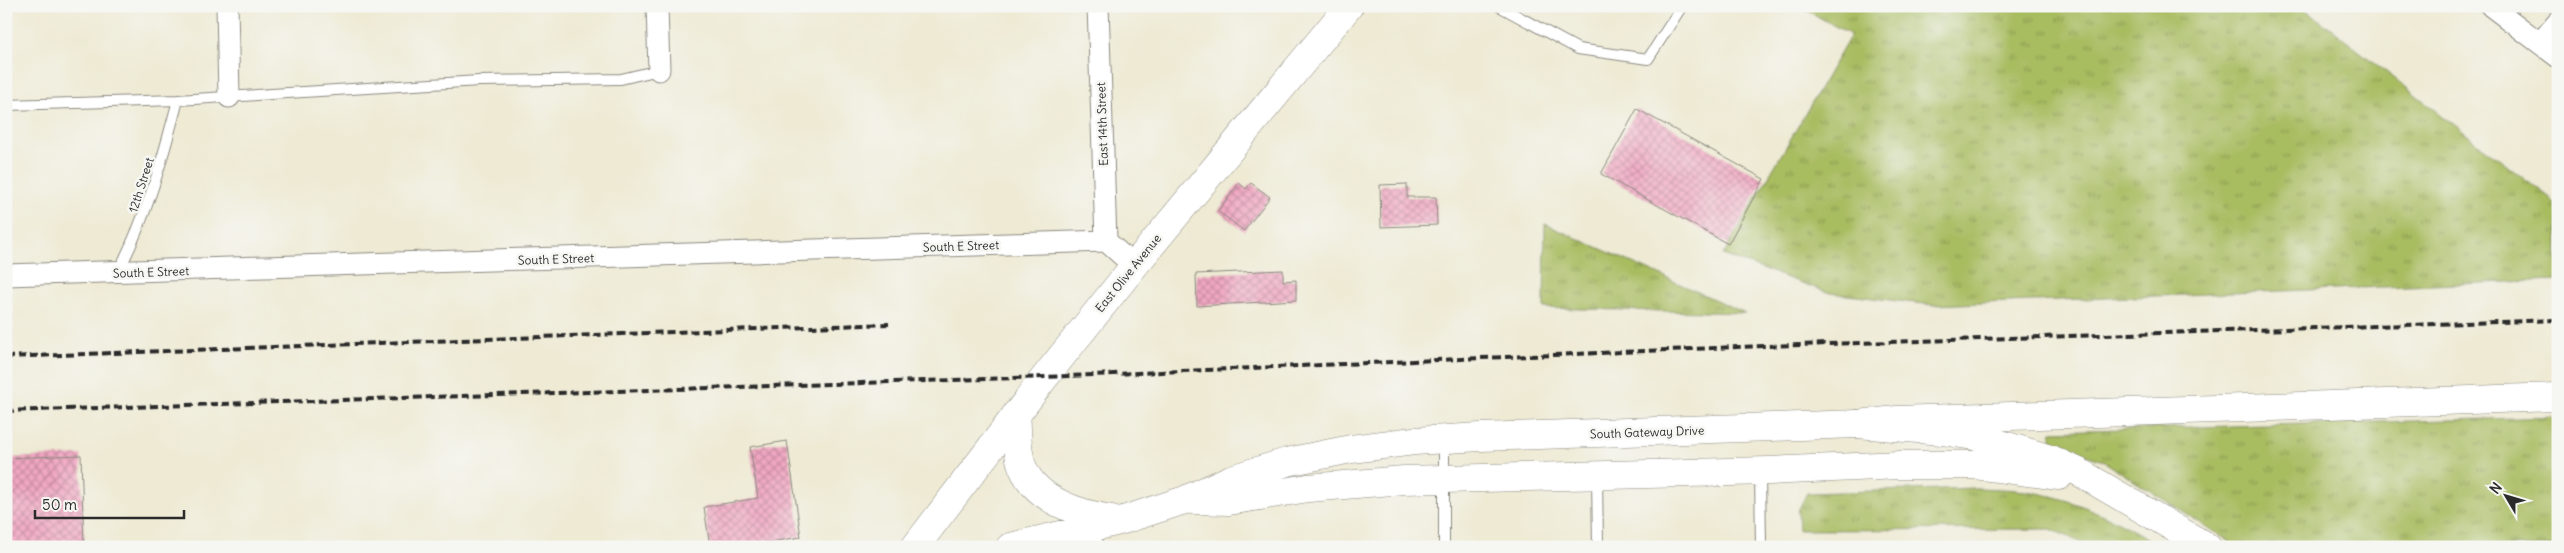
<svg xmlns="http://www.w3.org/2000/svg" width="2564" height="553" font-family="Delius,sans-serif">
<defs>
<pattern id="grass-tufts" width="24" height="20" patternUnits="userSpaceOnUse" patternTransform="scale(1.25)"><rect width="24" height="20" fill="#a8bc60"/><path d="M3 7l-1-3M5 7V3M7 7l1-3M15 17l-1-3M17 17v-4M19 17l1-3" fill="none" stroke="#89994f"/></pattern>
<pattern id="building-cross-hatch" width="8" height="8" patternUnits="userSpaceOnUse" patternTransform="scale(1.25)"><rect width="8" height="8" fill="#f1a7c2"/><path d="M0 0l8 8M0 8l8-8" fill="none" stroke="#c3889e"/></pattern>
</defs>
<rect width="100%" height="100%" fill="#f6f6f2"/>
<filter id="ink" filterUnits="userSpaceOnUse"><feTurbulence type="fractalNoise" baseFrequency=".02" numOctaves="2"/><feDisplacementMap in="SourceGraphic" scale="10" xChannelSelector="R" yChannelSelector="G"/><feConvolveMatrix kernelMatrix="1 2 1 2 8 2 1 2 1" color-interpolation-filters="sRGB"/></filter>
<filter id="wash" filterUnits="userSpaceOnUse"><feTurbulence type="fractalNoise" baseFrequency=".0096" numOctaves="4" result="noise"/><feDisplacementMap in="SourceGraphic" scale="20" xChannelSelector="R" yChannelSelector="G"/><feGaussianBlur stdDeviation="1.12" result="paint"/><feColorMatrix in="noise" values="0 0 0 0 0 0 0 0 0 0 0 0 0 0 0 0 0 1.4 0 .05"/><feComposite in="paint" operator="in"/></filter>
<g filter="url(#wash)">
<rect width="100%" height="100%" fill="#eeead4"/>
<path fill="url(#grass-tufts)" stroke="#6a7446" d="M1799,6H2301L2558,205V280L1933,305L1830,293L1723,255L1851,35Z
M1545,224L1745,313L1544,308Z
M2558,417V547H2238L2103,461L2053,443L2051,431Z
M1977,488C1999,489 2021,489 2042,494C2085,503 2125,525 2162,547H2091L2051,529L1799,530L1798,511L1807,493Z"/>
<g id="blocks">
<path fill="url(#building-cross-hatch)" d="M1637,109L1764,179L1728,244L1601,174Z
M1239,183L1246,189L1251,183L1270,197L1244,231L1218,211Z
M1407,184V197H1436L1437,225L1381,227L1380,185Z
M1283,270V281L1296,280V300L1197,306L1196,274Z
M787,441L801,537L740,547H710L704,507L758,498L750,447Z
M81,455L84,547H6V458Z"/>
</g>
</g>
<g filter="url(#ink)">
<use href="#blocks" fill-opacity="0" stroke="#8c8a80" stroke-width="1"/>
<g fill="none" stroke-linecap="round" stroke-linejoin="round">
<defs>
<path id="lane" d="M1499,6L1578,49L1648,59L1682,6
M6,105L178,100L479,81L621,79L659,70
M118,272C147,216 162,161 178,100
M1760,472L1761,547
M1597,475L1598,547
M1092,529L1099,547
M1444,547V440"/>
<path id="street" d="M227,6L229,97
M657,6L659,70
M1098,6L1106,241
M2491,6L2558,57
M2540,43L2558,22
M1106,241L1134,266
M6,275L1106,241"/>
<path id="secondary" d="M1016,414C1018,431 1016,452 1023,468C1037,501 1080,514 1112,519
M1192,500L1229,501L1308,488L1404,480L1769,471L1900,465H1975L2059,476
M915,547L1045,377L1134,266L1349,6
M1010,547L1120,521L1185,500L1231,479L1287,462L1351,449L1414,441L1481,437L1858,424L1942,431L1974,436L2050,459L2079,472L2207,547"/>
<path id="highway" d="M1858,424L1897,420L2558,397"/>
</defs>
<use href="#lane" stroke="#8c8a80" stroke-width="12"/>
<use href="#street" stroke="#8c8a80" stroke-width="23"/>
<use href="#secondary" stroke="#8c8a80" stroke-width="29"/>
<use href="#highway" stroke="#8c8a80" stroke-width="29"/>
<use href="#lane" stroke="#fff" stroke-width="10"/>
<use href="#street" stroke="#fff" stroke-width="21"/>
<use href="#secondary" stroke="#fff" stroke-width="28"/>
<use href="#highway" stroke="#fff" stroke-width="28"/>
<path stroke="#2b2b2b" stroke-width="4" stroke-dasharray="8 4" stroke-linecap="butt" d="M6,357L889,324
M6,411L1045,377L1737,347L2558,320"/>
</g>
</g>
<g text-anchor="middle" dominant-baseline="central" stroke-width="5" stroke-linejoin="round" paint-order="stroke">
<g font-size="12" fill="#2b2b2b" stroke="#f6f6f2">
<text transform="translate(1102 124) rotate(-92)">East 14th Street</text>
<text transform="translate(141 185) rotate(-72)">12th Street</text>
<text transform="translate(961 246) rotate(-2)">South E Street</text>
<text transform="translate(556 259) rotate(-2)">South E Street</text>
<text transform="translate(151 272) rotate(-2)">South E Street</text>
<text transform="translate(1128 273) rotate(-51)">East Olive Avenue</text>
<text transform="translate(1647 432) rotate(-2)">South Gateway Drive</text>
</g>
</g>
<rect width="2564" height="553" fill="none" stroke="#f6f6f2" stroke-width="25"/>
<g transform="translate(2506 496) rotate(308)" stroke="#f6f6f2" stroke-width="4" paint-order="stroke">
<path d="M0-4L9 19L0 12L-9 19Z" fill="#2b2b2b"/>
<text y="-8" font-size="14" font-weight="bold" text-anchor="middle" fill="#2b2b2b">N</text>
</g>
<path d="M35 510v8h149v-8" fill="none" stroke="#2b2b2b" stroke-width="2.5"/>
<text x="42" y="510" font-size="15" fill="#2b2b2b" stroke="#f6f6f2" stroke-width="4" paint-order="stroke">50 m</text>
</svg>
